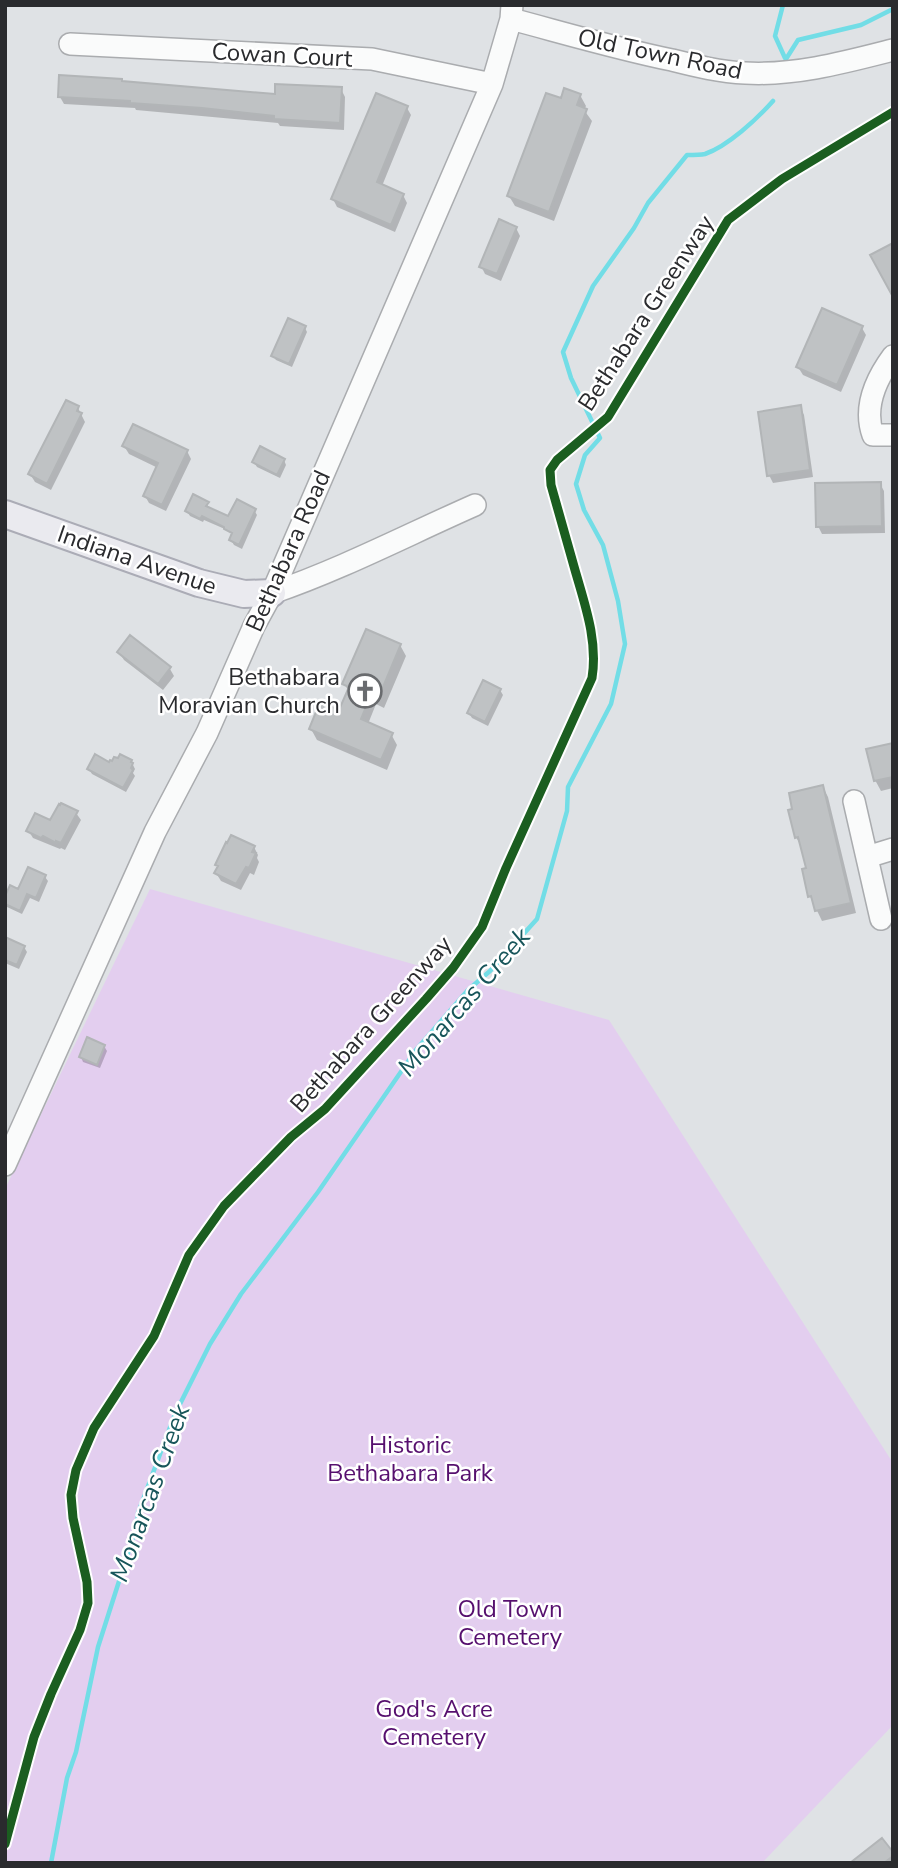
<svg xmlns="http://www.w3.org/2000/svg" width="898" height="1868" font-family="'Nunito Sans',sans-serif">
<rect width="100%" height="100%" fill="#dfe2e5"/>
<path fill="#e3ceef" d="M150,889L609,1020L893,1463V1725L762,1863H5V1189Z"/>
<path fill="#0003" d="M122,83L277,96L341,89L345,97L344,130L280,126L278,123L136,110L135,108L64,104L60,97Z
M580,95L586,106L584,110L592,121L554,221L515,206L509,196L562,101Z
M407,108L411,115L382,186L403,195L407,203L395,232L337,207L333,199Z
M516,228L520,236L501,281L485,274L481,266Z
M305,328L307,332L292,367L276,360L273,356Z
M862,328L866,335L841,392L803,375L798,367Z
M800,407L804,415L813,477L773,483L769,475Z
M78,408L85,422L51,490L35,482L30,474Z
M124,446L187,451L191,459L166,511L149,503L145,496L158,468L129,454Z
M284,460L286,465L280,478L257,467L254,462Z
M880,484L884,491L885,533L822,534L818,526Z
M207,503L209,509L229,519L254,510L257,515L242,549L234,545L231,540L233,536L228,533L239,539L241,536L204,520L203,522L190,516L187,511Z
M400,645L406,656L384,708L376,704L368,724L391,734L397,745L387,770L317,740L311,729L340,712L349,692L344,683Z
M119,652L170,669L174,676L163,690L124,660Z
M500,690L503,695L488,726L472,718L469,713Z
M893,745V788L881,791L875,780Z
M131,761L135,769L133,773L135,776L126,792L92,774L89,769L110,764Z
M823,787L828,797L856,913L822,921L810,896L808,870L802,848L796,837Z
M76,813L81,820L65,850L61,848L60,849L33,838L28,830Z
M254,847L258,855L257,858L259,862L254,875L250,873L241,890L221,881L216,873L219,868L217,865Z
M45,877L48,881L39,902L30,898L22,914L7,907L5,900Z
M5,939L24,947L27,952L19,969L5,963Z
M104,1046L107,1051L100,1068L83,1062L81,1057Z
M893,1855L892,1863H852Z"/>
<g fill="none" stroke-linecap="round" stroke-linejoin="round">
<path stroke="#72dde6" stroke-width="4.5" d="M783,5L775,36L785,58
M786,59L798,40L861,25L893,9
M51,1863L67,1778L76,1752L98,1647L137,1525L138,1513L175,1414L210,1344L241,1294L318,1192L416,1050L468,990L490,971L537,919L567,811L568,787L611,704L625,644L618,601L603,545L584,510L576,484L585,455L600,438L571,378L563,352L593,286L634,228L648,203L687,155C693,155 700,155 705,154C728,146 757,119 773,101"/>
</g>
<path fill="#bfc2c4" stroke="#b2b5b7" stroke-width="2" d="M59,75L122,79V81L275,94V84L342,87L340,123L274,119V116L202,108L130,103V101L58,97Z
M564,88L581,94L577,105L587,109L549,212L507,196L546,93L561,98Z
M376,93L408,106L377,182L404,194L391,225L331,199Z
M499,219L517,227L497,274L479,267Z
M893,243V297L870,255Z
M822,308L863,326L837,385L796,367Z
M288,318L306,326L289,364L271,356Z
M66,400L79,406L77,411L82,413L47,484L28,474Z
M801,405L810,470L767,476L758,412Z
M133,424L188,450L162,505L143,496L158,463L122,446Z
M260,446L285,459L277,475L252,462Z
M881,482L882,526L816,527L815,483Z
M193,494L209,502L206,506L228,516L237,499L256,509L239,545L229,540L232,533L224,529V527L202,516L200,519L185,511Z
M366,629L401,644L378,699L371,695L361,719L393,733L381,760L309,729L320,702L339,710L349,687L342,684Z
M130,635L171,667L158,684L117,652Z
M483,680L501,689L485,722L467,713Z
M893,743V777L874,781L866,749Z
M95,754L109,762L110,760L112,761L114,757L118,758L120,754L132,760L131,762L133,763L131,768L133,770L123,788L87,769Z
M823,785L851,903L815,911L811,896L808,897L802,869L806,868L798,837L795,838L788,810L792,809L789,793Z
M61,803L78,811L61,843L56,841V843L43,836L41,838L26,831L35,813L50,820L59,804L60,805Z
M231,835L255,846L252,852L256,853L249,868L246,867L236,884L214,873L218,866L215,865L226,842L227,843Z
M28,867L46,875L36,898L27,894L20,911L5,904V896L10,885L18,889Z
M5,937L25,946L17,965L5,960Z
M87,1037L105,1045L97,1065L79,1057Z
M882,1838L893,1852V1856L884,1863H850Z"/>
<g fill="none" stroke-linecap="round" stroke-linejoin="round">
<defs>
<path id="minor" d="M511,19C564,33 618,49 672,60C696,66 720,72 745,73C795,76 846,62 893,50
M70,44L372,59L492,84
M893,356C876,379 863,407 873,435H893
M272,593C342,569 407,535 475,505
M854,801L881,919
M867,857L893,849
M5,1165L155,832L207,733L254,626L272,593L492,84L511,19L512,5"/>
<path id="major" d="M5,514L199,583L244,594L272,593"/>
</defs>
<use href="#minor" stroke="#aaacaf" stroke-width="24"/>
<use href="#major" stroke="#abacb6" stroke-width="30"/>
<use href="#minor" stroke="#fafbfb" stroke-width="21"/>
<use href="#major" stroke="#eaeaef" stroke-width="26"/>
<defs>
<path id="cycleway" d="M5,1844L34,1737L51,1694L80,1630L88,1603L87,1582L73,1518L71,1495L76,1470L94,1428L154,1336L189,1255L224,1206L291,1137L325,1109L426,999L453,968L482,927L506,868L592,678C598,641 585,605 575,570C567,542 559,514 551,485L550,470L557,460L608,417L728,220L782,179L893,112"/>
</defs>
<use href="#cycleway" stroke="#fff" stroke-width="13"/>
<use href="#cycleway" stroke="#1b5e20" stroke-width="9"/>
</g>
<defs>
<symbol id="church-ring" viewBox="-11 -11 22 22"><circle r="9.5" fill="#fff" stroke="#696b6e" stroke-width="1.5"/><path d="M-1.2-6h2.4v3.5h3.3v2.4h-3.3V6h-2.4V-.1h-3.3v-2.4h3.3Z" fill="#696b6e"/></symbol>
</defs>
<g fill-rule="evenodd">
<use href="#church-ring" x="346" y="672" width="38" height="38"/>
</g>
<g text-anchor="middle" dominant-baseline="central" stroke-width="5" stroke-linejoin="round" paint-order="stroke">
<g font-size="24" fill="#2a2b2e" stroke="#fff">
<text transform="translate(660 54) rotate(12)">Old Town Road</text>
<text transform="translate(282 55) rotate(3)">Cowan Court</text>
<text transform="translate(646 313) rotate(-57)">Bethabara Greenway</text>
<text transform="translate(288 551) rotate(-66)">Bethabara Road</text>
<text transform="translate(137 560) rotate(19)">Indiana Avenue</text>
<text transform="translate(371 1024) rotate(-48)">Bethabara Greenway</text>
</g>
<g font-size="24" fill="#2a2b2e" stroke="#fff" text-anchor="end">
<text x="340" y="677">Bethabara<tspan x="340" dy="28">Moravian Church</tspan></text>
</g>
<g font-size="24" fill="#560f6e" stroke="#fff">
<text x="410" y="1445">Historic<tspan x="410" dy="28">Bethabara Park</tspan></text>
<text x="510" y="1609">Old Town<tspan x="510" dy="28">Cemetery</tspan></text>
<text x="434" y="1709">God's Acre<tspan x="434" dy="28">Cemetery</tspan></text>
</g>
<g font-size="26" font-style="italic" fill="#17555a" stroke="#fff">
<text transform="translate(464 1002) rotate(-49)">Monarcas Creek</text>
<text transform="translate(150 1493) rotate(-70)">Monarcas Creek</text>
</g>
</g>
<rect width="898" height="1868" fill="none" stroke="#2a2b2e" stroke-width="14"/>
</svg>
